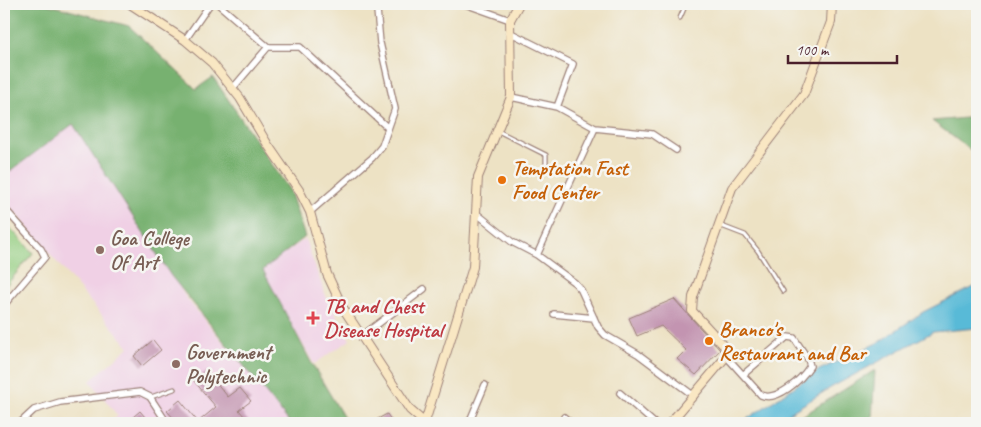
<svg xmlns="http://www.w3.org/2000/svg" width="981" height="427" font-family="Caveat,sans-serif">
<rect width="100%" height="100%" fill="#f6f6f2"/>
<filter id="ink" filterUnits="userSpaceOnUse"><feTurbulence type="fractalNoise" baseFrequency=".02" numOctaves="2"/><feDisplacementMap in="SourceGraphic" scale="10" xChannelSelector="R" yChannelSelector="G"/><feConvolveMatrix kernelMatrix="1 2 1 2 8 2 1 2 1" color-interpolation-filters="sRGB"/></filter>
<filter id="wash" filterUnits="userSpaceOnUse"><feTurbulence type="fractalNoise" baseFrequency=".0096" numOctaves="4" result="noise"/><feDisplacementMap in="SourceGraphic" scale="20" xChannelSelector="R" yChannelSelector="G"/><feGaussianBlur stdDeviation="1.12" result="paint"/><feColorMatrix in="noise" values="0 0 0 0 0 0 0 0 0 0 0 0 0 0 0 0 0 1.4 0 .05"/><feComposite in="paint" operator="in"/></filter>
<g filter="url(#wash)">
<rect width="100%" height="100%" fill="#ede2c4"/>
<path fill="#f0d0e5" d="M73,123L187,299L291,423H108L118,416L90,381L129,347L4,200V176Z
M305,239L326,296L350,340L314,364L261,270Z"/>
<path fill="#94ce81" stroke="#6f7656" d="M4,221L33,253L4,288Z"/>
<path fill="#77b16f" stroke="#60684d" d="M4,4H46L129,26L196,89L213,77L290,191L305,237L263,270L311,362L347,423H290L171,276L73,124L4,176Z
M977,117V155L932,121Z
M875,370L872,420L869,423H791Z"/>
<path fill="#59bad7" stroke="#526c81" d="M977,285V328L933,332L832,387L773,423H741L819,370L879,342L923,312Z"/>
<g id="blocks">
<path fill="#c394b1" d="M674,299L720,350L696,375L677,359L686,350L661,326L637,336L629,318Z
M153,340L161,350L142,366L134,356Z
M207,371L228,397L240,388L251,401L239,410L250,423H229L226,420L223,423H178L167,411L180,400L198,422L216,407L194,381Z
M140,411L150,423H126Z
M387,414L393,423H370Z"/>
</g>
</g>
<g filter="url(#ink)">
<use href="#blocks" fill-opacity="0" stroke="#9c8078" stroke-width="1"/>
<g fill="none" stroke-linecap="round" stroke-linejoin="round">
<defs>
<path id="lane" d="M680,18L686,4
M498,131L546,155V167
M719,225L745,235L758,251L783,291
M151,397L174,389"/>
<path id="street" d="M218,4L268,47
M465,4L510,20
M509,32L573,64L557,107
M185,40L210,4
M233,88L268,47H300L388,128
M511,97L557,107L595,128L537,255
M595,128L652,134L676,150
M4,208L41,249L45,257L4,305
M310,212L372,158L382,146L395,109L380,43L377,10
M476,213L512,242L537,255L575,283L581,290L598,327L605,335L638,354L694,396
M554,314L594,318
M362,336L424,289
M725,355L761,395C777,402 801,380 810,366L808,359L794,338L787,337L744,374
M620,393L654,423
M564,417L571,423
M20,423L34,410L60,402L140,392L150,397L167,423
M469,423L485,385"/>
<path id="secondary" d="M130,4L185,40L212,63L240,98L268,145L299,190L310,212L327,274L343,308L410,410L425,423
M425,422L473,267L478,177L511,97L510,20L519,4
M670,423L724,359L727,349L692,311L693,297L732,188L804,94L831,22L832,4"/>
</defs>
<use href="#lane" stroke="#9c8078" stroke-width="5.5"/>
<use href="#street" stroke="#9c8078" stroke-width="8"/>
<use href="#secondary" stroke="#9c8078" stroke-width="10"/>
<use href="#lane" stroke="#fff" stroke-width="3"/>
<use href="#street" stroke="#fff" stroke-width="5.5"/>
<use href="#secondary" stroke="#f9e7c3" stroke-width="8"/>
</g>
</g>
<g fill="#e8710a" stroke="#f6f6f2" stroke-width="2">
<circle cx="502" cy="180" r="5"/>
<circle cx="709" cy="341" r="5"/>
</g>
<g fill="#8d6e63" stroke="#f6f6f2" stroke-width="2">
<circle cx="100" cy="250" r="5"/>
<circle cx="176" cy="364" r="5"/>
</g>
<path fill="#e0444e" stroke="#f6f6f2" stroke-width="2" d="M310.5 310.5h5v5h5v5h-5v5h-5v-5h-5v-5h5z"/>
<g text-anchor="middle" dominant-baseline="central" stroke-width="5" stroke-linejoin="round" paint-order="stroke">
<g font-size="21" font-weight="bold" fill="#c56008" stroke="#f6f6f2" text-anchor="start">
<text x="512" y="168">Temptation Fast<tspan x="512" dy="24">Food Center</tspan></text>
<text x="719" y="329">Branco's<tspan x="719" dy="24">Restaurant and Bar</tspan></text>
</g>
<g font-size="21" font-weight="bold" fill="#785e54" stroke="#f6f6f2" text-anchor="start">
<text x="110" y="238">Goa College<tspan x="110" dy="24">Of Art</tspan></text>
<text x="186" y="352">Government<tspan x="186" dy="24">Polytechnic</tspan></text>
</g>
<g font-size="21" font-weight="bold" fill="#be3a42" stroke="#f6f6f2" text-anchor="start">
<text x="324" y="306">TB and Chest<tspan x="324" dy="24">Disease Hospital</tspan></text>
</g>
</g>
<rect width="981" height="427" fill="none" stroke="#f6f6f2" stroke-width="20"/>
<path d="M788 55v8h109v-8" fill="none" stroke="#4a1f2b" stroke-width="2.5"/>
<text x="796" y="55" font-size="15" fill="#4a1f2b" stroke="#f6f6f2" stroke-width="4" paint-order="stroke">100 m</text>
</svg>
